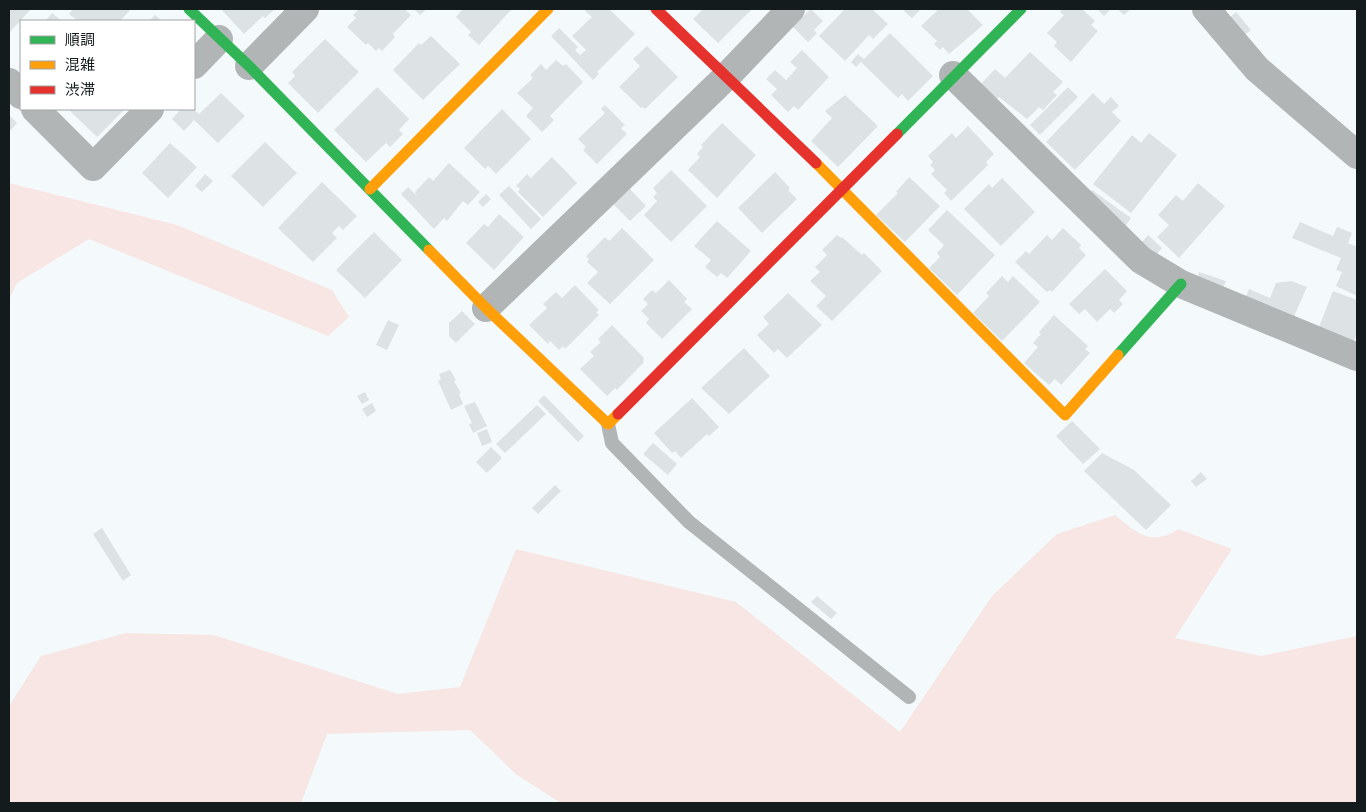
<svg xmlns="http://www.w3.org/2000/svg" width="1366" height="812" font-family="'PT Sans Narrow','Noto Sans JP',sans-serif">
<rect width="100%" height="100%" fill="#f4fafc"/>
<path fill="#f7e6e3" d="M9,183L177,225L332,290L349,317L328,336L89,239L17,283L9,299Z
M1115,515C1137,533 1151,547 1178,529L1232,549L1175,638L1261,656L1357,636V803H561L517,775L470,730L327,734L301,803H9V706L41,656L126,633L214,635L398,694L460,687L516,549L736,602L900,732L992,596L1057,534Z"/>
<path fill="#dde3e5" d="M9,9H31L9,33Z
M73,9H131L120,21H78L69,14Z
M221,9H275L265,18L263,16L244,34Z
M359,9H404L411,15L393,34L395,37L382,51L379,48L376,51L368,43L366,45L347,27L356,18L353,15Z
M414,9H427L420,15Z
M463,9H510L511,10L479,45L468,35L471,32L456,17Z
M587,9H609L635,34L597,72L599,74L593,80L551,36L559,28L578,47L575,50L580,55L586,50L572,36L592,17L585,11Z
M703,9H752L718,43L693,19Z
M811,9L823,21L814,30L817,33L808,42L792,26Z
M845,9H872L888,24L873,39L869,35L845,61L819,36Z
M906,9H921L912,18L904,11Z
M939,9H967L983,25L949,54L943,47L940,50L934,44L937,41L921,26Z
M1062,9H1082L1095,21L1091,25L1098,31L1071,62L1054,46L1057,42L1047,33L1064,15L1060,12Z
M1097,9H1111L1104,16Z
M1117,9H1131L1124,15Z
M1236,12L1251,30L1242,37L1227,20Z
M52,13L62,21H45Z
M155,15L162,21H149Z
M890,33L933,76L908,101L902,94L898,98L861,62L856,67L851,62L858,54L864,59Z
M431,36L460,64L423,100L393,70L419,43L421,45Z
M325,39L359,72L318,113L288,83L295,76L292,72Z
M647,46L678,77L645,109L643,107L641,108L619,87L640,66L633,59Z
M802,50L829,77L798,110L794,106L788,112L771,95L777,89L766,79L775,70L786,80L797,68L790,62Z
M1030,52L1063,82L1053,92L1057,95L1043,110L1039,107L1027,119L999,97L990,106L979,86L995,69L1005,78Z
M556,60L563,66L566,64L583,82L550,116L554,120L542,132L526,116L533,108L517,93L533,78L530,75L541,64L546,70Z
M377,87L409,119L399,130L403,134L390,147L386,143L366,162L334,130Z
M1068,87L1078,97L1040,135L1030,125Z
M221,93L245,116L218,143L194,120L184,131L172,119L181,109H193L199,114Z
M1093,93L1104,104L1111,97L1119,106L1112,112L1121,121L1075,170L1046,142Z
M845,95L878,126L838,167L811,141L832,118L825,111Z
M605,105L625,125L621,128L627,134L597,164L583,150L586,147L578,139L605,113L601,109Z
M68,109H125L97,137Z
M502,109L531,139L496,174L488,166L485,169L464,148Z
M9,115L17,123L9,132Z
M722,123L756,155L717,198L688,170L700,157L697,154L703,147L701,145Z
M968,126L994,154L986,162L988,165L951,201L944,193L947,190L931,174L935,170L930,165L933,162L928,156L952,133L956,138Z
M1149,133L1177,155L1131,213L1093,184L1132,135L1141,143Z
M265,142L297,173L263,207L231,176Z
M170,143L197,167L168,198L142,173Z
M552,157L577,183L543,217L518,192L520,189L516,186L527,174L531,178Z
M449,163L480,192L468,205L463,201L447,221L444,218L434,229L401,194L408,187L417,196L415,192L429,177L433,181Z
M671,170L707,206L671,242L644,215L657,201L653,197L657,193L653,188Z
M775,172L790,188L788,190L797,199L762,233L738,208Z
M205,174L213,181L202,192L195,186Z
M909,177L940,206L905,242L876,215L898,193L896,192Z
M1002,178L1035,212L1001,246L964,209L989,184L992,188Z
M322,182L357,216L343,230L339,226L332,233L337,238L313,262L278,228Z
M1198,183L1225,206L1179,258L1157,237L1169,225L1158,215L1176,195L1183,201Z
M509,186L541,219L531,229L499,195Z
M629,188L646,206L630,221L613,204Z
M1092,190L1131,218L1124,228L1085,199Z
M486,194L491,199L483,207L478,202Z
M947,210L995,255L957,295L929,268L940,257L937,253L944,245L928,230Z
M499,214L524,237L494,270L466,243L484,224L488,227Z
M717,221L751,251L727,278L721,273L717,277L705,267L711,260L694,246Z
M1300,222L1333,236L1337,227L1352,233L1348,243L1357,247V296L1336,286L1342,272L1336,270L1341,258L1292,238Z
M622,228L654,260L610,304L587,283L598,272L587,262L589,259L586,256L605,237L609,241Z
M1063,228L1081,245L1079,248L1086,255L1052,292L1050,290L1047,292L1015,262L1026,251L1029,254L1047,235L1052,240Z
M374,232L402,260L365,298L336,270Z
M837,235L841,238L842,237L862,255L864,253L882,271L832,321L816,306L826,296L810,281L820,272L815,267L827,255L822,250Z
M1148,235L1162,248L1149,262L1135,250Z
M1105,269L1127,291L1119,300L1123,304L1114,313L1110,309L1097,322L1085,309L1079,314L1069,304Z
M1199,272L1226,281L1221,293L1197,284Z
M1002,276L1008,282L1013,276L1040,302L1002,341L973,313L989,296L986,293Z
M669,280L687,299L684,302L692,309L662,339L646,323L649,319L641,311L648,304L643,299L652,290L656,293Z
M1291,281L1307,287L1292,321L1244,301L1249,289L1270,298L1276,283Z
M575,285L599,310L596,312L599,315L565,349L563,346L559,350L550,341L548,344L529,325L547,308L543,304L556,292L562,298Z
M1333,291L1357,300V333L1354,341L1319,327Z
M788,293L822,325L787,358L778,349L774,353L757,335L769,324L763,317Z
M462,311L475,324L456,343L449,336V323Z
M1054,315L1088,346L1085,349L1090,353L1061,385L1055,379L1049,385L1024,363L1038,347L1033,343L1041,334L1039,332Z
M388,320L399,325L387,350L376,345Z
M612,325L644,358L643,360L644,362L617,390L615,388L607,396L580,369L594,356L590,352L601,342L598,339Z
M744,348L770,376L729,414L701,388Z
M450,370L456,380L454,381L461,393L459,394L463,404L451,410L438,381L441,379L439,374Z
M365,392L369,400L362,404L357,396Z
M544,395L584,436L578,442L538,401Z
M692,398L719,427L709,436L707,434L681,458L675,451L672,453L654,433Z
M475,402L487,426L473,433L469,424L472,423L464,406Z
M372,403L376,411L367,417L362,409Z
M537,405L546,414L505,453L496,444Z
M1072,421L1100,449L1083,464L1056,436Z
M487,429L492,442L482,446L477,433Z
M653,443L677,464L668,475L643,454Z
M491,447L502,458L487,473L476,462Z
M1102,453L1134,470L1171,505L1146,530L1084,471Z
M1201,472L1207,479L1196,487L1191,481Z
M555,485L561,491L538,514L532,508Z
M102,528L131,575L123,581L93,534Z
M817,596L837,613L831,619L811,602Z"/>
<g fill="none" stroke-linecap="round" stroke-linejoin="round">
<path stroke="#b2b5b6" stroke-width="14" d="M608,424L612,443L689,522L909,697"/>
<path stroke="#b2b5b6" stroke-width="28" d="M1206,9L1257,69L1357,155
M194,65L219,39
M249,66L305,9
M953,75L1141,260L1181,284L1357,357
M9,82L21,95
M35,109L93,167L150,109
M486,308L726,77L791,9"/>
<path stroke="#30b455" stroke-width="11" d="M189,9L249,66L429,250
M897,134L1021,9
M1118,355L1181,284"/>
<path stroke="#ff9f0a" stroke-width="11" d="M816,163L1065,415L1118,355
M370,189L548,9
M429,250L486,308L608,424L618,414"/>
<path stroke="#e5322d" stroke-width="11" d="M656,9L816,163
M618,414L897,134"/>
</g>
<rect width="1366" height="812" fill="none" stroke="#131b1c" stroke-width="20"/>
<rect x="20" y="20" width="175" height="90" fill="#ffffff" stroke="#a1a4a4"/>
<rect x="30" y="36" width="25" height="8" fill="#30b455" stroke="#a1a4a4"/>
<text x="65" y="45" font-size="15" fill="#131b1c">順調</text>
<rect x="30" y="61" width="25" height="8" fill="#ff9f0a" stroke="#a1a4a4"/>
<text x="65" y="70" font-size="15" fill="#131b1c">混雑</text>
<rect x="30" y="86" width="25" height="8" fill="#e5322d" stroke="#a1a4a4"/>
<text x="65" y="95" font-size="15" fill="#131b1c">渋滞</text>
</svg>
